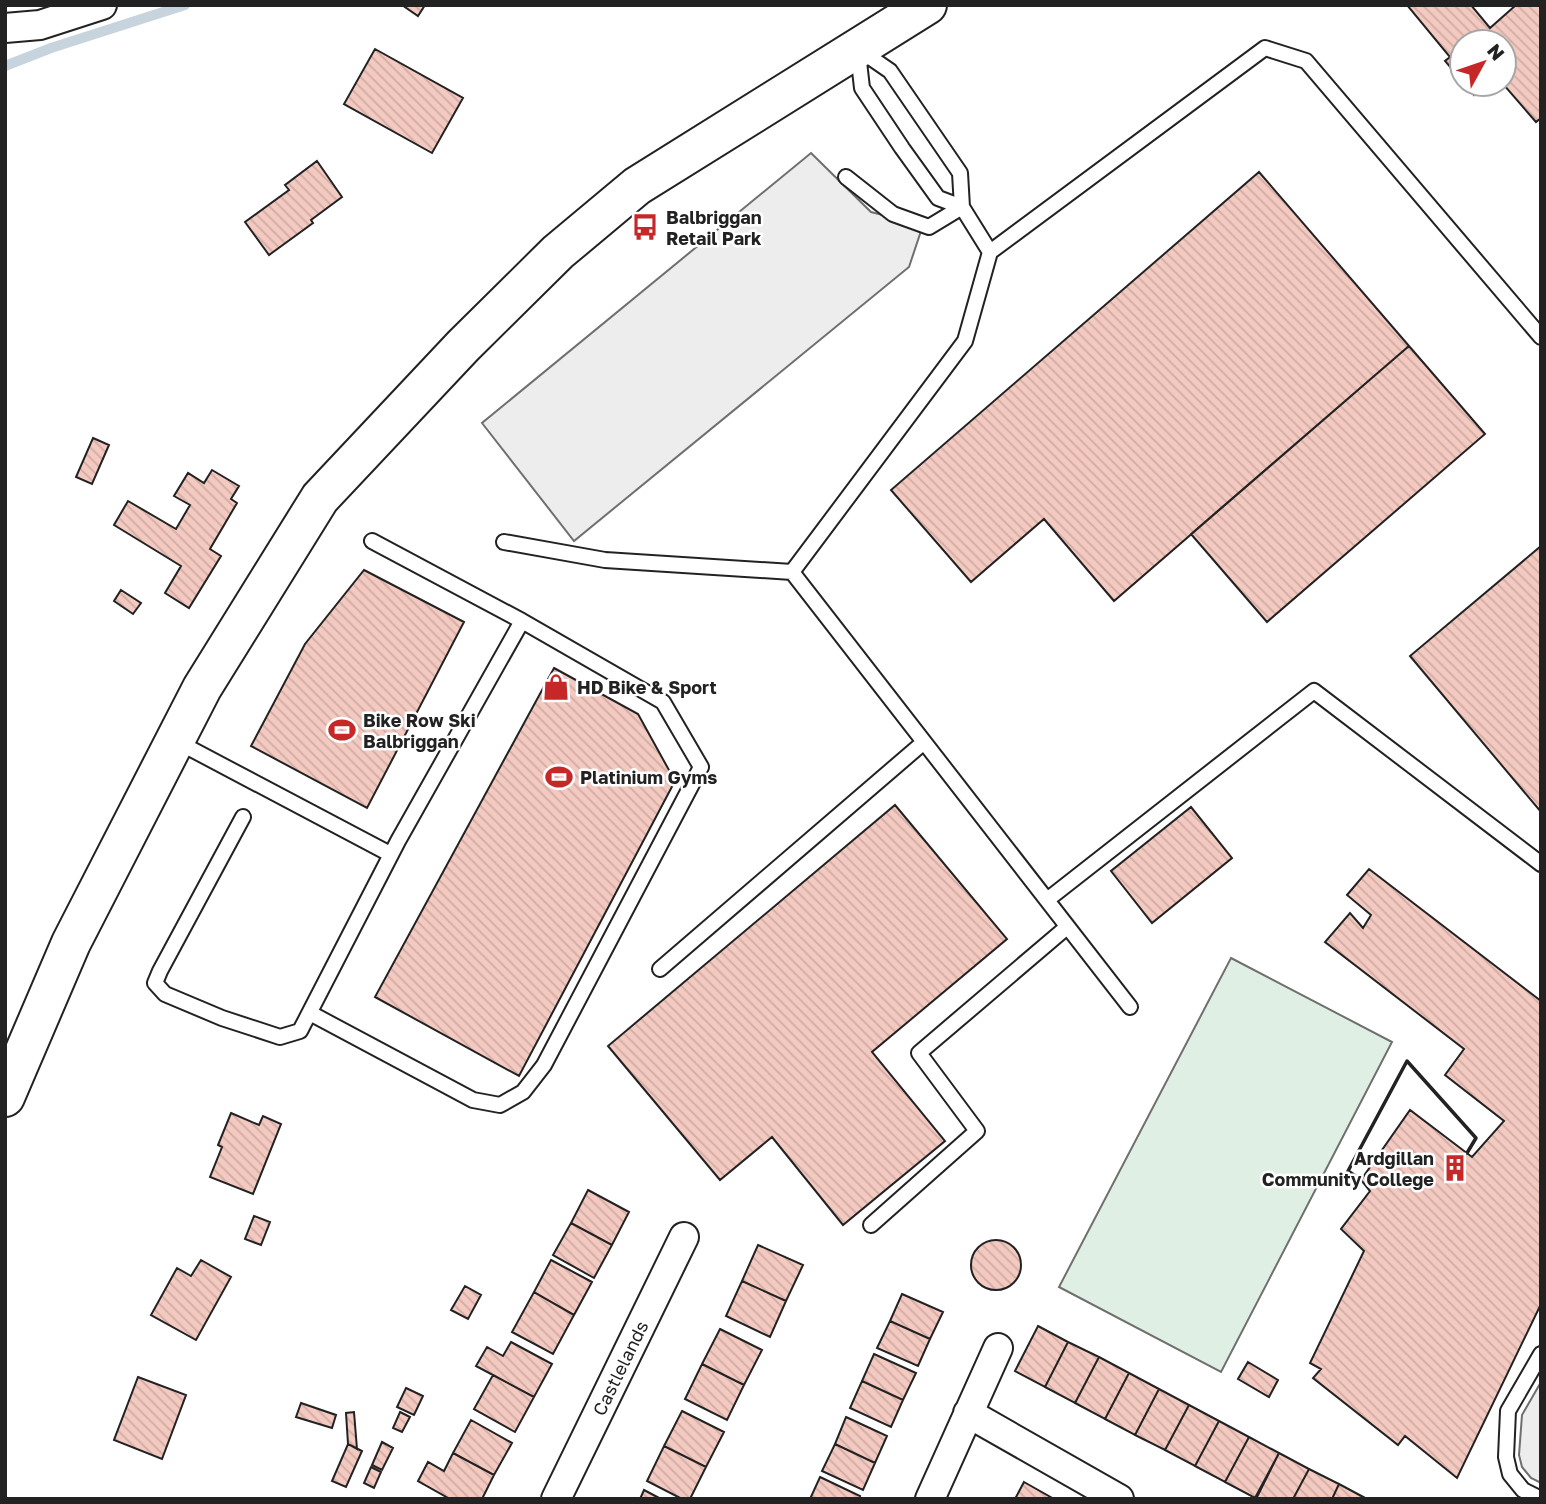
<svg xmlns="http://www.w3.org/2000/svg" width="1546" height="1504" font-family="'Golos Text',sans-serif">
<defs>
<pattern id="building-back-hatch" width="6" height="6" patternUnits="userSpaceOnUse" patternTransform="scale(1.75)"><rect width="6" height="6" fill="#f3c9c0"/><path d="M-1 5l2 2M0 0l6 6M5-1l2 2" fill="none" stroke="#d0aca5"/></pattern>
</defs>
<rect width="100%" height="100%" fill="#fff"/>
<path fill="#e0efe3" stroke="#6f6f6f" stroke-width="2" d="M1231,958L1392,1042L1221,1372L1059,1287Z"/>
<path fill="#ededed" stroke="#6f6f6f" stroke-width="2" d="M811,153L871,212L923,225L909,267L574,541L482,423Z
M1541,1382V1483L1531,1478L1522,1467L1519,1455L1522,1415Z"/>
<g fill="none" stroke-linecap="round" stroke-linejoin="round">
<path stroke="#c7d3dd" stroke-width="10" d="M5,66L51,48L185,5"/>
</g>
<path fill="url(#building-back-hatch)" stroke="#222" stroke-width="2" d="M402,5H425L418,16Z
M1407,5H1471L1490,28L1516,5H1541V118L1536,122L1503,84L1504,42H1462V81L1445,61L1450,57Z
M375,49L463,98L432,153L344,104Z
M1465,84H1487L1474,95Z
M317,161L342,197L311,220L313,223L269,255L245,222L289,190L285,185Z
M1259,172L1409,346L1114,601L1044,519L971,582L891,490Z
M1409,346L1485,434L1267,622L1191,534Z
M93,438L109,445L92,484L76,477Z
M212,470L239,486L231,499L237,503L210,549L221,556L189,608L165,593L181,566L114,525L128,501L176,529L190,505L174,496L188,473L204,483Z
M1541,546V812L1410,656Z
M364,570L464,622L367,808L251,746L305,644Z
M121,590L141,603L133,614L114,601Z
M554,668L638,714L675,781L519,1076L375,997Z
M895,805L1007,939L872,1052L945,1141L843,1225L772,1137L720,1180L608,1046Z
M1191,807L1232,858L1152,923L1111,871Z
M1369,869L1541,1001V1304L1457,1478L1405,1436L1398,1445L1313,1378L1321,1369L1310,1363L1364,1251L1341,1229L1370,1191L1361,1180L1410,1110L1472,1157L1504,1121L1445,1075L1464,1049L1325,942L1350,913L1363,928L1371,915L1347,895Z
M231,1113L259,1125L263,1116L281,1124L253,1194L210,1177L222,1147L218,1145Z
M588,1190L629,1212L612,1245L571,1223Z
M254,1216L270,1222L261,1245L245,1239Z
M571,1223L612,1245L594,1278L553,1255Z
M971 1265a25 25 0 1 1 50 0a25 25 0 1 1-50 0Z
M758,1245L803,1265L786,1301L742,1281Z
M201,1260L231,1277L196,1340L151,1315L177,1268L191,1276Z
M551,1260L592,1282L574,1315L534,1292Z
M742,1281L786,1301L770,1337L726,1316Z
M465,1286L481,1295L468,1319L451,1310Z
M534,1292L574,1315L553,1354L512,1332Z
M902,1294L943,1312L930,1339L890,1321Z
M890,1321L930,1339L918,1366L877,1348Z
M1038,1326L1068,1342L1045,1387L1015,1371Z
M720,1329L762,1350L744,1385L702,1364Z
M511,1342L552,1364L534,1397L476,1366L487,1347L503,1356Z
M1068,1342L1099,1357L1075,1403L1045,1387Z
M874,1354L916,1373L903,1400L862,1381Z
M1099,1357L1129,1373L1105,1419L1075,1403Z
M1248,1362L1278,1380L1269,1397L1238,1379Z
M702,1364L744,1385L727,1420L685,1399Z
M1129,1373L1159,1389L1135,1435L1105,1419Z
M493,1375L534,1397L515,1432L474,1409Z
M138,1377L186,1395L162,1459L114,1440Z
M862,1381L903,1400L891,1427L850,1408Z
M406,1388L423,1396L414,1415L397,1407Z
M1159,1389L1189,1405L1165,1450L1135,1435Z
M301,1403L336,1415L332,1428L296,1417Z
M1189,1405L1219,1421L1195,1466L1165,1450Z
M682,1411L724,1432L706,1467L664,1446Z
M354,1412L357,1449L348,1444L346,1413Z
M400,1412L410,1417L402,1432L393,1428Z
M846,1417L887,1436L875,1463L835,1444Z
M471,1420L512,1443L494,1475L453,1453Z
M1219,1421L1249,1437L1225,1482L1195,1466Z
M1249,1437L1279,1453L1255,1498L1225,1482Z
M382,1442L393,1448L382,1470L372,1465Z
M348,1444L362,1451L346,1487L332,1481Z
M835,1444L875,1463L863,1490L822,1471Z
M664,1446L706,1467L690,1499H682L647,1481Z
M453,1453L494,1475L482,1499H450L418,1481L428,1462L444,1471Z
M1279,1453L1309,1469L1293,1499H1256Z
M371,1467L381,1472L374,1488L364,1483Z
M1309,1469L1339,1484L1332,1499H1293Z
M820,1477L860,1496L859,1499H810Z
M1024,1482L1054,1499H1015Z
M1339,1484L1367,1499H1332Z
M644,1490L661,1499H640Z"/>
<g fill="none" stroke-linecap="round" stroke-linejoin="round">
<defs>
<path id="service" d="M861,51L890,71L960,173L962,207L990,252L965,341L792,572L1130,1007
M858,53L862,88L902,148L938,198L962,207
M846,177L893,214L929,227L962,207
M990,252L1265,48L1306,61L1541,337
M504,542L605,560L792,572
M176,741L390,854
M243,817L160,971L155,983L165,994L222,1018L280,1037L300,1031L398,841L522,621
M1047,900L1314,691L1541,864
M660,969L924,742
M310,1013L473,1100L500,1105L523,1092L544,1065L701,767L663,702L522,621L372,541
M871,1225L977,1131L919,1053L1067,927
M1541,1499L1523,1490L1510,1474L1506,1457L1508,1411L1541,1354"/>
<path id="minor" d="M5,28L40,25L102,5
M968,1413L1119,1499
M556,1499L684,1237
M930,1499L998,1348"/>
<path id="secondary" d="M5,1097L71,943L202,688L320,498L463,346L558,252L637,186L927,5"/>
</defs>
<use href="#service" stroke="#222" stroke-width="18"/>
<use href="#minor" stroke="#222" stroke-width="32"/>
<use href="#secondary" stroke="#222" stroke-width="42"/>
<use href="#service" stroke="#fff" stroke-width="14"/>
<use href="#minor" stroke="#fff" stroke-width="28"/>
<use href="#secondary" stroke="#fff" stroke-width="38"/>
<path stroke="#222" stroke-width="3.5" d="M1361,1180L1348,1171L1407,1061L1476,1138L1467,1153"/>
</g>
<defs>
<symbol id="bus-bare" viewBox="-9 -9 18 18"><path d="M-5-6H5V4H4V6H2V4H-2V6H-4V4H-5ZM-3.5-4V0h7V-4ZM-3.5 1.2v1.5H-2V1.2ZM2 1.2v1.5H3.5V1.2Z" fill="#c62828" stroke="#fff" stroke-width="2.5" paint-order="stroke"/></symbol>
<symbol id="shop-bare" viewBox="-9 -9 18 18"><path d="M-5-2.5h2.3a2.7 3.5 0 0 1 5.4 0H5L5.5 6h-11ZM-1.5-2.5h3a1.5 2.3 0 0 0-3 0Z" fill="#c62828" stroke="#fff" stroke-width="2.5" paint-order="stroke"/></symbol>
<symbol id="stadium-bare" viewBox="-9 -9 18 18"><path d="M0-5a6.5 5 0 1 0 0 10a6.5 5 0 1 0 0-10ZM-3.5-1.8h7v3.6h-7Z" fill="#c62828" stroke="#fff" stroke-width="2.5" paint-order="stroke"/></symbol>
<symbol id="building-bare" viewBox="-9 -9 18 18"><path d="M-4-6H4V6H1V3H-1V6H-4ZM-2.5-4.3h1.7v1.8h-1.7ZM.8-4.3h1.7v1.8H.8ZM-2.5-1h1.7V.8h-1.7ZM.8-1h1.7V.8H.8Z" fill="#c62828" stroke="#fff" stroke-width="2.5" paint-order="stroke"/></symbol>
</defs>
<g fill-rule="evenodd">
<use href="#bus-bare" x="626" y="208" width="38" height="38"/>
<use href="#shop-bare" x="537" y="668" width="38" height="38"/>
<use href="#stadium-bare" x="323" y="711" width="38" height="38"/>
<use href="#stadium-bare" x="540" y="758" width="38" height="38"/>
<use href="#building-bare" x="1436" y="1149" width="38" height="38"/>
</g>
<g text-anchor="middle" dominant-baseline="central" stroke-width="5" stroke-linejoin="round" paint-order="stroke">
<g font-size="18" font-weight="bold" fill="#222" stroke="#fff" text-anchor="start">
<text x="666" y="217">Balbriggan<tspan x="666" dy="21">Retail Park</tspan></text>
<text x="577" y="687">HD Bike &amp; Sport</text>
<text x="363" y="720">Bike Row Ski<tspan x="363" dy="21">Balbriggan</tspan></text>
<text x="580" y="777">Platinium Gyms</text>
<text x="1434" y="1158" text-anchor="end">Ardgillan<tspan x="1434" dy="21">Community College</tspan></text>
</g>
<g font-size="18" fill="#222" stroke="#fff">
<text transform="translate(620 1368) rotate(-64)">Castlelands</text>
</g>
</g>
<rect width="1546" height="1504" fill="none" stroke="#222222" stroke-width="14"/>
<g transform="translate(1483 63) rotate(50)"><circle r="33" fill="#ffffff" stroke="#a7a7a7" stroke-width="2"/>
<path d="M0-5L12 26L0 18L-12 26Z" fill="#c62828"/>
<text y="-10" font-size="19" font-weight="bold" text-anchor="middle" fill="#222222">N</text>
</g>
</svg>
